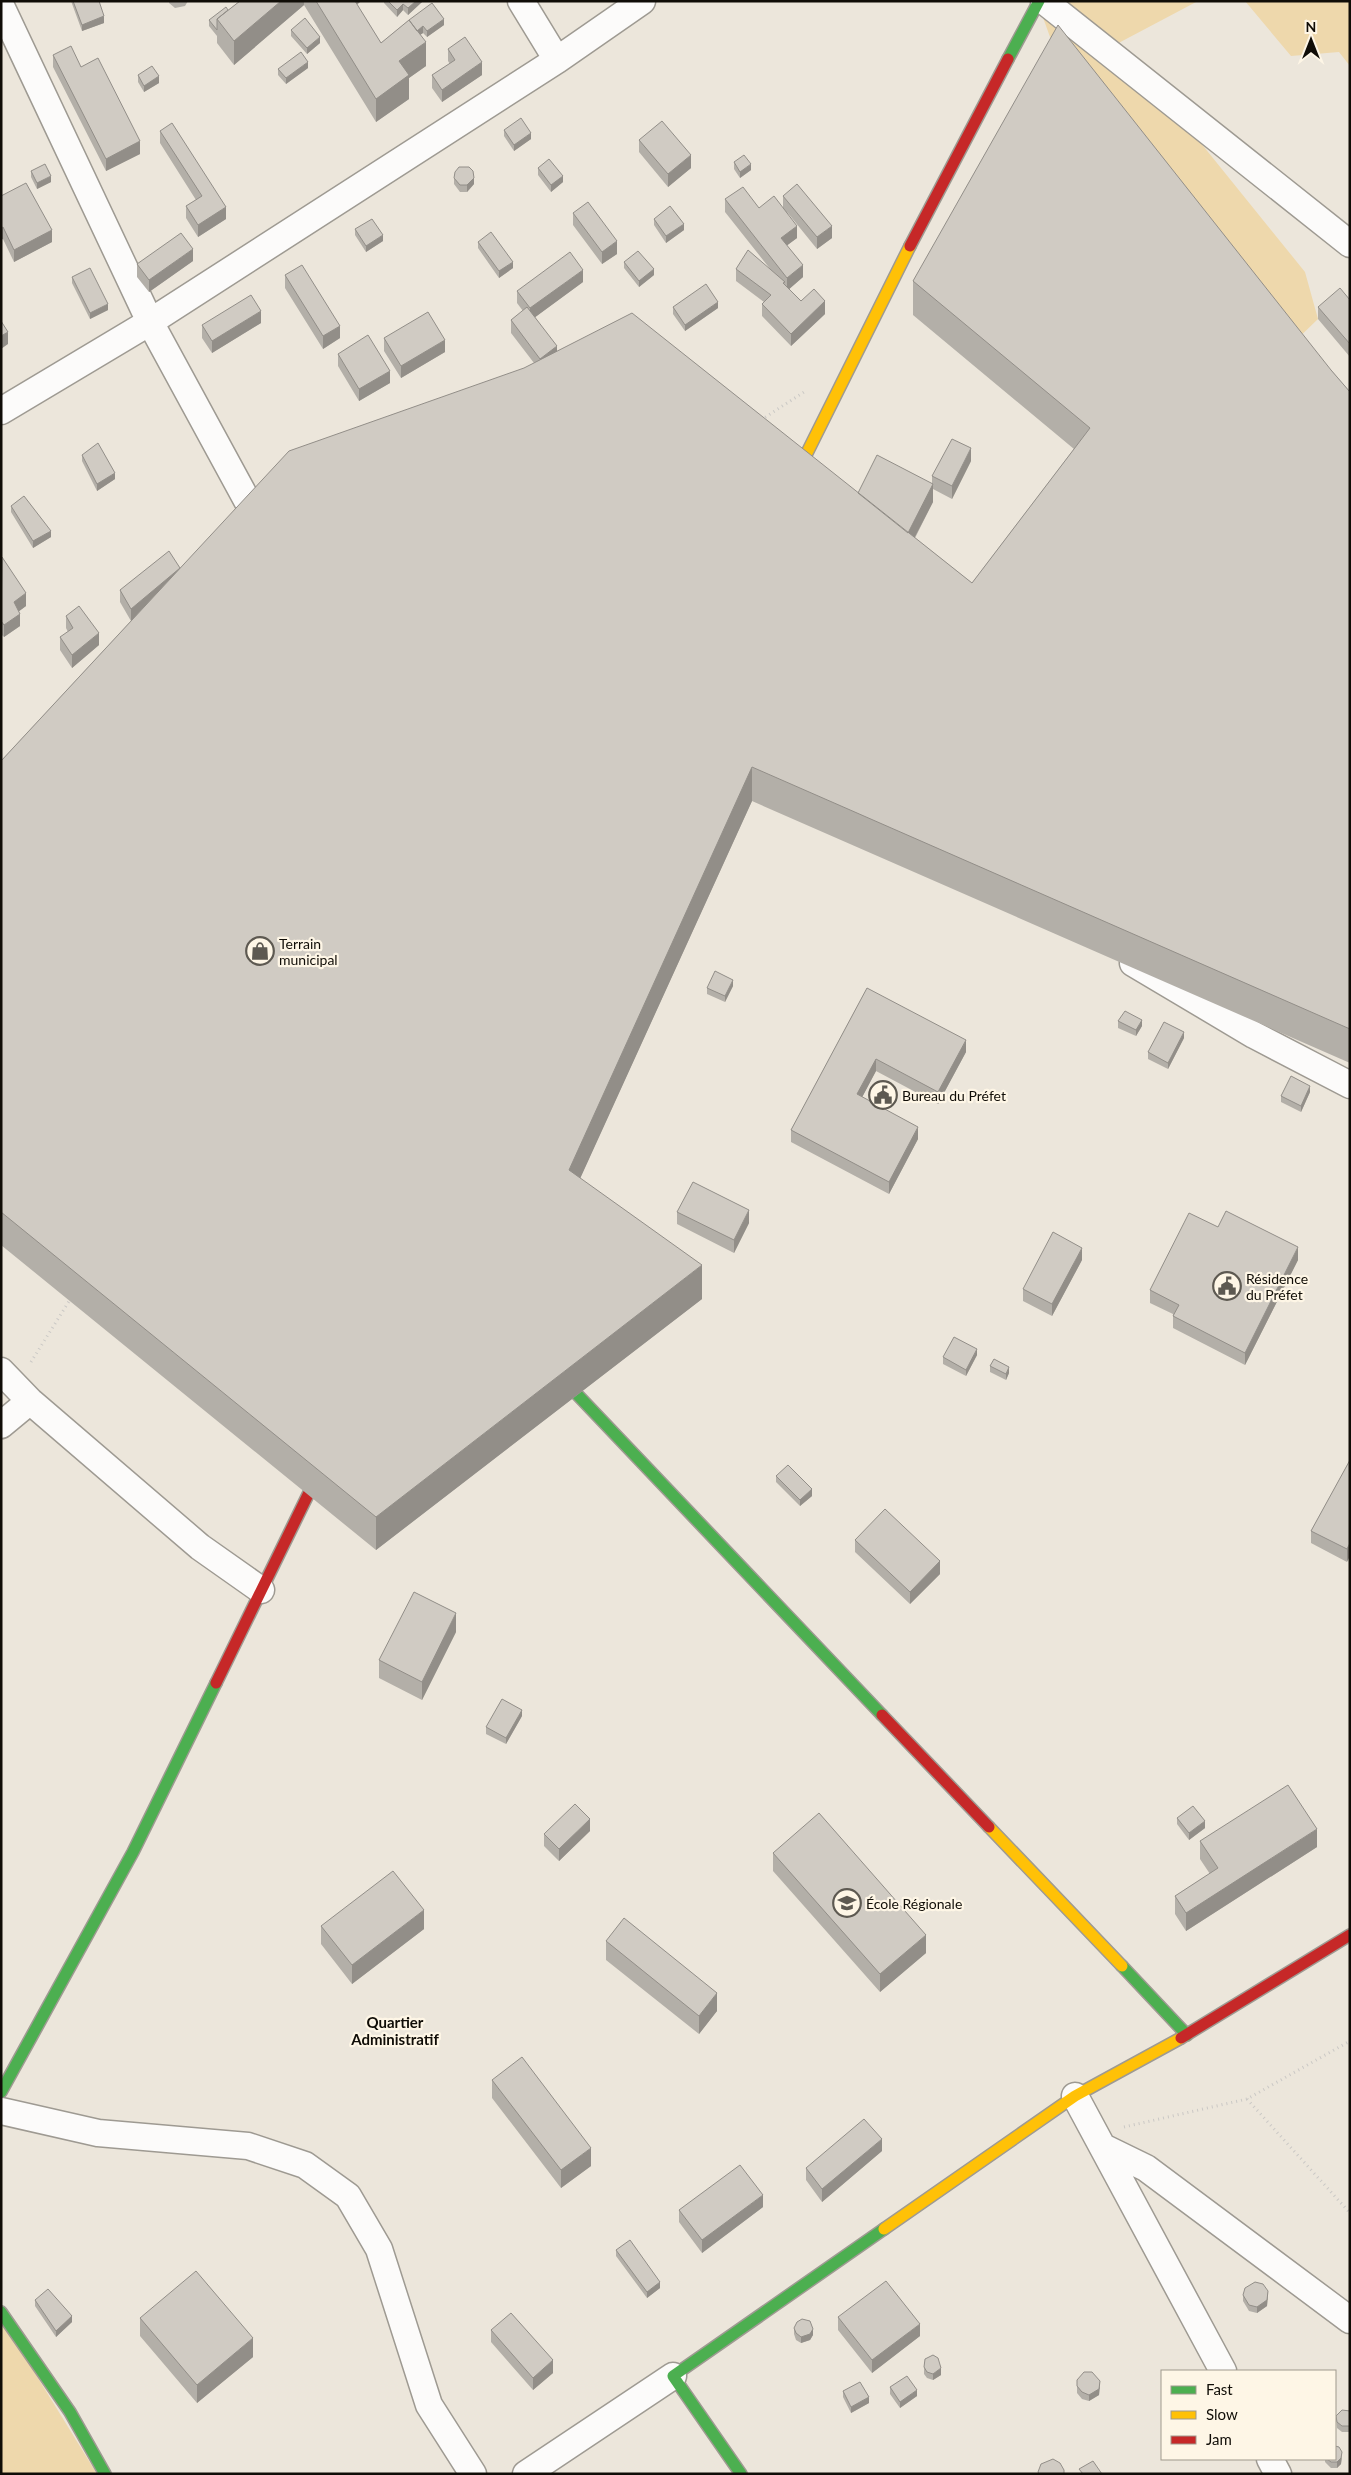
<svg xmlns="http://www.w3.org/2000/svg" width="1351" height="2475" font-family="Lato,sans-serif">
<rect width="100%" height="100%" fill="#ece6db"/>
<path fill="#eed8ac" d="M1037,1H1198L1111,47L1200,142L1305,272L1318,319L1287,349L1058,59Z
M1245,1H1350V66L1339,52L1291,56Z
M1,2318L97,2474H1Z"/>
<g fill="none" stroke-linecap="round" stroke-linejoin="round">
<defs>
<path id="street" d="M521,1L557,60
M1044,1L1350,244
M1,6L150,322L262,528
M1,411L150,322L557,60L642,1
M1133,963L1254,1035L1350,1085
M1,1371L30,1401L200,1547L261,1590
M1,1425L30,1401
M1075,2096L1223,2371
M1,2111L98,2133L248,2146L305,2165L348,2196L379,2249L429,2405L473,2474
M1105,2148L1146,2168L1350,2320
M1270,2459L1278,2474
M526,2474L673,2376"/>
<path id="fast" d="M1008,59L1039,1
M552,1368L882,1715
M1122,1966L1187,2035
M1,2092L133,1852L216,1683
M1,2312L70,2412L105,2474
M741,2474L673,2376L884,2229"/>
<path id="slow" d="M791,485L910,246
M989,1827L1122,1966
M884,2229L1075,2096L1181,2038"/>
<path id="jam" d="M910,246L1008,59
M216,1683L324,1462
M882,1715L989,1827
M1181,2038L1350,1935"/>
</defs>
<use href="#street" stroke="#9e9a92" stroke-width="29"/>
<use href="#fast" stroke="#9e9a92" stroke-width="14"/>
<use href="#slow" stroke="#9e9a92" stroke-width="14"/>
<use href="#jam" stroke="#9e9a92" stroke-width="14"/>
<path stroke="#cac8c5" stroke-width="3" stroke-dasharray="1 4" stroke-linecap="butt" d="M761,420L804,392
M31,1362L71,1298
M1247,2099L1350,2213
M1124,2127L1247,2099L1350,2041"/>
<use href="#street" stroke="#fcfbfa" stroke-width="26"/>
<use href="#fast" stroke="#4caf50" stroke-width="11"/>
<use href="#slow" stroke="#ffc107" stroke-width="11"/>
<use href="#jam" stroke="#c62828" stroke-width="11"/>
</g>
<path fill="#b3afa8" d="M71,1H99L104,23L82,31Z
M169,1H188L185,6L175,8L169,3Z
M240,1H361L357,5L381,43L409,20L444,25L427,37L423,33L420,35L426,66L409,78V99L376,122L304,5L234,65L217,43V36L209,26V20L228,10Z
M384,1H422V2L408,15L403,10L397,17L384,3Z
M431,1H441V2H432Z
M291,30L320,43L307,54L291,36Z
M448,49L482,75L442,102L432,88V75L450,64L448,61Z
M53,55L81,67L140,154L106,171L53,67Z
M308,68L286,84L278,75V69Z
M138,75L159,83L144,92L138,82Z
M504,130L531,139L514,151L504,136Z
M160,131L226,219L198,237L186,218V206L196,200L160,143Z
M639,140L691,168L668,187L639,152Z
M734,162L751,170L740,178L734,169Z
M538,168L563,182L551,192L538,175Z
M31,171L51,182L37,189L31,177Z
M454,178L474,184L467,192H460L454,184Z
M1,196L52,242L14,262L3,239Z
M783,196L832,238L817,249L787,212L797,238L787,245L803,277L789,289L801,301L825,314L791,346L762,316V304L764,302L736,281V269L771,270L725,212V199L759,208H783Z
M573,213L617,254L602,264L573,225Z
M654,219L684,230L666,243L654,225Z
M355,229L383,241L366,252L355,235Z
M478,242L513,268L499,278L478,248Z
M193,261L149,292L137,277V264Z
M624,262L654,275L639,287L624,268Z
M285,275L340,338L323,349L285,288Z
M72,277L108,310L90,319L72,283Z
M913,281L1331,370L1350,392V1063L752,801L580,1178L702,1299L376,1550L1,1245V761L131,621L120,602V590L180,568L534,363L511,333V320L523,311L517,303V291L583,282L535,317L557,351L858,493L932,483V476L971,461L952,499L933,489V502L915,538L972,583L1074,449L913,315Z
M1350,300V357L1318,319V307Z
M673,307L718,308L685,331L673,314Z
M261,323L212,353L202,338V325Z
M384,338L445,352L401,378L384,351Z
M338,354L390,383L359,401L338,366Z
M82,455L115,479L97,491L82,461Z
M11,506L51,537L33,548L11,512Z
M1,558L26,606L19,611L20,626L4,637L1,634Z
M66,616L99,645L72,668L60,650V637L68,632L66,628Z
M733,986L725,1002L707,994V988Z
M867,988L966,1052L938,1104L876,1071L862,1097L918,1139L889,1194L791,1142V1130Z
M1118,1021L1142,1026L1136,1036L1118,1028Z
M1184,1038L1168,1069L1148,1059V1052Z
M1310,1092L1301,1112L1281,1102V1096Z
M677,1212L749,1223L734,1253L677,1224Z
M1218,1227L1298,1260L1245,1365L1173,1328V1314L1150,1303V1290Z
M1082,1260L1052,1316L1023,1301V1289Z
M977,1355L966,1376L943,1364V1357Z
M990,1366L1009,1373L1006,1380L990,1372Z
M1350,1460L1347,1562L1311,1543V1531Z
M776,1476L812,1496L800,1506L776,1482Z
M855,1540L940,1574L910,1604L855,1552Z
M456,1632L422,1700L379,1678V1660Z
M522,1716L506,1744L486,1734V1727Z
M1177,1818L1205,1828L1189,1840L1177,1824Z
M590,1831L559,1861L544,1846V1834Z
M1200,1841L1317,1847L1186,1931L1175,1914V1896L1210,1874L1200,1859Z
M773,1853L926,1953L880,1992L773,1871Z
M321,1926L424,1929L352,1984L321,1944Z
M606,1941L717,2011L699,2034L606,1960Z
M492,2080L591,2166L561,2188L492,2098Z
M882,2151L822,2202L806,2180V2168Z
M763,2207L702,2253L679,2222V2210Z
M616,2250L660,2288L647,2298L616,2256Z
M1243,2295L1268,2297L1267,2306L1257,2313L1249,2311L1243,2301Z
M35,2300L72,2322L56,2337L35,2306Z
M838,2317L920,2336L872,2373L838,2330Z
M140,2318L253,2357L197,2403L140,2336Z
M794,2328L813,2335L810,2340L801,2343L796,2340L794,2334Z
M491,2330L553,2373L533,2390L491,2342Z
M924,2367L941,2375L933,2380L927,2378L924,2374Z
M1077,2380L1100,2387L1099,2395L1089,2401L1082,2399L1077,2393Z
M890,2387L917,2396L900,2408L890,2394Z
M843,2391L869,2403L851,2413L843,2397Z
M1350,2411V2432H1342L1337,2428L1336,2416Z
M1342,2458L1341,2464L1337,2468H1331L1325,2462V2459Z"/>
<path fill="#928e88" d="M281,1H304V5L234,65V41Z
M347,1H361L347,12Z
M416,1L422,2L408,15V8Z
M403,4V10L397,17V10Z
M104,16V23L82,31V25Z
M444,19V25L427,37V31Z
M423,26V33L414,39V33Z
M320,37V43L307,54V48Z
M426,42V66L409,78V99L376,122V99L399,61Z
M308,62V68L286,84V78Z
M482,62V75L442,102V90Z
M159,76V83L144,92V86Z
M531,133V139L514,151V145Z
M140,141V154L106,171V159Z
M691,155V168L668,187V174Z
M751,164V170L740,178V172Z
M51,176V182L37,189V183Z
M563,176V182L551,192V185Z
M474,178V184L467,192V185Z
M226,207V219L198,237V225Z
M684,224V230L666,243V236Z
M797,226V238L781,250V238Z
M832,226V238L817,249V237Z
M3,227V239L1,240V228Z
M52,230V242L14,262V250Z
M383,235V241L366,252V246Z
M617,241V254L602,264V252Z
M193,249V261L149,292V280Z
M513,262V268L499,278V271Z
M803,265V277L787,291V278Z
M654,269V275L639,287V281Z
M583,270V282L530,321V308Z
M825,301V314L791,346V334Z
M718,302V308L685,331V325Z
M108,304V310L90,319V313Z
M261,311V323L212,353V341Z
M340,326V338L323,349V336Z
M8,332V344L1,349V336Z
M445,340V352L401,378V366Z
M557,346V358L540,371V359Z
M390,371V383L359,401V389Z
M971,448V461L952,499V486Z
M115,473V479L97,491V484Z
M933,484V502L906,554V536Z
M51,531V537L33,548V541Z
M180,568L131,621V609Z
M26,593V606L14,615V602Z
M20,614V626L4,637V625Z
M99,633V645L72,668V655Z
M752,767V801L569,1203V1170Z
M733,980V986L725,1002V996Z
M1142,1020V1026L1136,1036V1030Z
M1184,1032V1038L1168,1069V1063Z
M966,1040V1052L938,1104V1092Z
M876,1059V1071L857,1107V1094Z
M1310,1086V1092L1301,1112V1106Z
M918,1127V1139L889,1194V1182Z
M749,1210V1223L734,1253V1240Z
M1298,1247V1260L1245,1365V1353Z
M1082,1248V1260L1052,1316V1304Z
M702,1265V1299L376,1550V1517Z
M977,1349V1355L966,1376V1370Z
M1009,1367V1373L1006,1380V1374Z
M812,1489V1496L800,1506V1500Z
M1350,1543V1556L1347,1562V1549Z
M940,1561V1574L910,1604V1592Z
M456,1613V1632L422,1700V1682Z
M522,1710V1716L506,1744V1738Z
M590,1819V1831L559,1861V1849Z
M1205,1821V1828L1189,1840V1833Z
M1317,1829V1847L1186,1931V1913Z
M424,1910V1929L352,1984V1965Z
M926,1935V1953L880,1992V1974Z
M717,1993V2011L699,2034V2016Z
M882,2139V2151L822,2202V2189Z
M591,2148V2166L561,2188V2170Z
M763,2195V2207L702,2253V2240Z
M660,2282V2288L647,2298V2292Z
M1268,2291L1267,2306L1257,2313V2307Z
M72,2316V2322L56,2337V2331Z
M920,2324V2336L872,2373V2360Z
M813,2329V2335L810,2340L801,2343V2337Z
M253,2338V2357L197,2403V2385Z
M553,2360V2373L533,2390V2378Z
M941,2368V2375L933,2380V2374Z
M1100,2381L1099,2395L1089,2401V2395Z
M917,2390V2396L900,2408V2402Z
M869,2397V2403L851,2413V2407Z
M1342,2452L1341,2464L1337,2468V2462Z"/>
<path fill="#d0cbc3" stroke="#928e88" d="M73,1H99L104,16L82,25Z
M240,1H281L234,41L217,19Z
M316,1H355L381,43L409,20L426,42L399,61L409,75L376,99Z
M388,1H416L408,8L403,4L397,10Z
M432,3L444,19L427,31L423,26L417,31L409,20Z
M226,7L228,10L217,19V30L209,20Z
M305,18L320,37L307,48L291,30Z
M1058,25L1331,370L1350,392V1029L752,767L569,1170L702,1265L376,1517L1,1212V761L289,451L524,368L632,313L972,583L1090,428L913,281Z
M465,37L482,62L442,90L432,75L455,60L448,49Z
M71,46L81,67L98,58L140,141L106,159L53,55Z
M301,52L308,62L286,78L278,69Z
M152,66L159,76L144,86L138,75Z
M521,118L531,133L514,145L504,130Z
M662,121L691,155L668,174L639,140Z
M172,123L226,207L198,225L186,206L202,196L160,131Z
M744,155L751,164L740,172L734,162Z
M549,159L563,176L551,185L538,168Z
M45,164L51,176L37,183L31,171Z
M459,167H469L473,171L474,178L467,185H460L454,178L455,172Z
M26,183L52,230L14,250L3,227L1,228V196Z
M797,184L832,226L817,237L783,196Z
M743,187L759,208L774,196L797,226L781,238L803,265L787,278L725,199Z
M588,202L617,241L602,252L573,213Z
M670,206L684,224L666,236L654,219Z
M372,219L383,235L366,246L355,229Z
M491,232L513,262L499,271L478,242Z
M181,233L193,249L149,280L137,264Z
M748,250L785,282L783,283L801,301L814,289L825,301L791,334L762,304L771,295L736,269Z
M638,251L654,269L639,281L624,262Z
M570,252L583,270L530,308L517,291Z
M302,265L340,326L323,336L285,275Z
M90,268L108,304L90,313L72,277Z
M706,284L718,302L685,325L673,307Z
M1340,288L1350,300V344L1318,307Z
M251,295L261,311L212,341L202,325Z
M527,307L557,346L540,359L511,320Z
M428,312L445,340L401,366L384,338Z
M1,321L8,332L1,336Z
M368,335L390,371L359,389L338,354Z
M952,439L971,448L952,486L932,476Z
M98,443L115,473L97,484L82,455Z
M877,455L933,484L908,533L858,493Z
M24,496L51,531L33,541L11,506Z
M169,551L180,568L131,609L120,590Z
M2,557L26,593L14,602L20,614L4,625L1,621Z
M79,606L99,633L72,655L60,637L73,628L66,616Z
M715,971L733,980L725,996L707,988Z
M867,988L966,1040L938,1092L876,1059L857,1094L918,1127L889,1182L791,1130Z
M1125,1011L1142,1020L1136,1030L1118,1021Z
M1164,1022L1184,1032L1168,1063L1148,1052Z
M1291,1076L1310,1086L1301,1106L1281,1096Z
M693,1182L749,1210L734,1240L677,1212Z
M1226,1211L1298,1247L1245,1353L1173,1316L1179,1305L1150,1290L1189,1213L1218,1227Z
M1053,1232L1082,1248L1052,1304L1023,1289Z
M954,1337L977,1349L966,1370L943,1357Z
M994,1359L1009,1367L1006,1374L990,1366Z
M1350,1460V1543L1347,1549L1311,1531Z
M788,1465L812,1489L800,1500L776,1476Z
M885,1509L940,1561L910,1592L855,1540Z
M414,1592L456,1613L422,1682L379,1660Z
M502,1699L522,1710L506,1738L486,1727Z
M1288,1785L1317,1829L1186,1913L1175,1896L1218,1868L1200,1841Z
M575,1804L590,1819L559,1849L544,1834Z
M1193,1806L1205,1821L1189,1833L1177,1818Z
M819,1813L926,1935L880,1974L773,1853Z
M393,1871L424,1910L352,1965L321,1926Z
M624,1918L717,1993L699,2016L606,1941Z
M522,2057L591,2148L561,2170L492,2080Z
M864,2119L882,2139L822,2189L806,2168Z
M740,2165L763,2195L702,2240L679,2210Z
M630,2240L660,2282L647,2292L616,2250Z
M196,2271L253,2338L197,2385L140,2318Z
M886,2281L920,2324L872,2360L838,2317Z
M1255,2282L1263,2284L1268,2291L1267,2300L1257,2307L1249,2305L1243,2295L1245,2288Z
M48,2289L72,2316L56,2331L35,2300Z
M511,2313L553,2360L533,2378L491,2330Z
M802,2319L810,2321L813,2329L810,2334L801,2337L796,2333L794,2328L797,2322Z
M933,2355L938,2358L941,2368L933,2374L927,2372L924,2367L925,2359Z
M1084,2372H1092L1100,2381L1099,2389L1089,2395L1082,2392L1077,2386V2380Z
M907,2376L917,2390L900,2402L890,2387Z
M860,2382L869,2397L851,2407L843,2391Z
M1342,2410L1350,2411V2426H1342L1337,2422L1336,2416Z
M1335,2446L1339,2447L1342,2452L1341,2458L1337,2462H1331L1327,2459H1335Z
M1053,2459L1060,2463L1064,2470V2474H1039L1038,2472L1041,2464Z
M1093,2461L1102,2474H1083L1079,2469Z"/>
<defs>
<symbol id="shop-ring" viewBox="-11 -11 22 22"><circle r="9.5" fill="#fef6e6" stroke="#5d5951" stroke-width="1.5"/><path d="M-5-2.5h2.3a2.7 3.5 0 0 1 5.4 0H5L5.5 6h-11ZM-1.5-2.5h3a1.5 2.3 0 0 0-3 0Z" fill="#5d5951"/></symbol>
<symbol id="civic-ring" viewBox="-11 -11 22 22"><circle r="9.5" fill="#fef6e6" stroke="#5d5951" stroke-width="1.5"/><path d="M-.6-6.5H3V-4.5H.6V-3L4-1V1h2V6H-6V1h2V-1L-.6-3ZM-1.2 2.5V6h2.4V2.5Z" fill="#5d5951"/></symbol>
<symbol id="school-ring" viewBox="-11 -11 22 22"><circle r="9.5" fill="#fef6e6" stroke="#5d5951" stroke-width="1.5"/><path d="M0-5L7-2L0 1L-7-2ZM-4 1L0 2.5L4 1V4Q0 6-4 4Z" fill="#5d5951"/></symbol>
</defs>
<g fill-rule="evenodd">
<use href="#shop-ring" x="244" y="935" width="32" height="32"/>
<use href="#civic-ring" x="867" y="1079" width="32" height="32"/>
<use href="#civic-ring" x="1211" y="1270" width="32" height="32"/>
<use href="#school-ring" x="831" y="1887" width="32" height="32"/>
</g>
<g text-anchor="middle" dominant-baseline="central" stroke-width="4.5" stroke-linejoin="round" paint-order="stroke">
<g font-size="14" fill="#100d07" stroke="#fef6e6" text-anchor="start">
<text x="279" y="943">Terrain<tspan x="279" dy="16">municipal</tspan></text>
<text x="902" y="1095">Bureau du Préfet</text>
<text x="1246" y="1278">Résidence<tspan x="1246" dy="16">du Préfet</tspan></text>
<text x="866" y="1903">École Régionale</text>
</g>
<g font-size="15" font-weight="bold" fill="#100d07" stroke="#fef6e6">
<text x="395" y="2022">Quartier<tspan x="395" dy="17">Administratif</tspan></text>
</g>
</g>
<rect width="1351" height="2475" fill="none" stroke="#100d07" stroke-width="5"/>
<rect x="1161" y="2370" width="175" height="90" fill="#fef6e6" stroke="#9f998d"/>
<rect x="1171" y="2386" width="25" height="8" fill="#4caf50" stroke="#9f998d"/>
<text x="1206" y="2395" font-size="15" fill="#100d07">Fast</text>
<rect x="1171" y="2411" width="25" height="8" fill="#ffc107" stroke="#9f998d"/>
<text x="1206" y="2420" font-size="15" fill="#100d07">Slow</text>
<rect x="1171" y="2436" width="25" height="8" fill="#c62828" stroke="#9f998d"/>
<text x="1206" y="2445" font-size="15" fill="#100d07">Jam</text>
<g transform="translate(1311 40)" stroke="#fef6e6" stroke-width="4" paint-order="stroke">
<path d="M0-4L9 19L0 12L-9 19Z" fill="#100d07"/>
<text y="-8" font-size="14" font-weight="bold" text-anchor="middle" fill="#100d07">N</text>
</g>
</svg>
